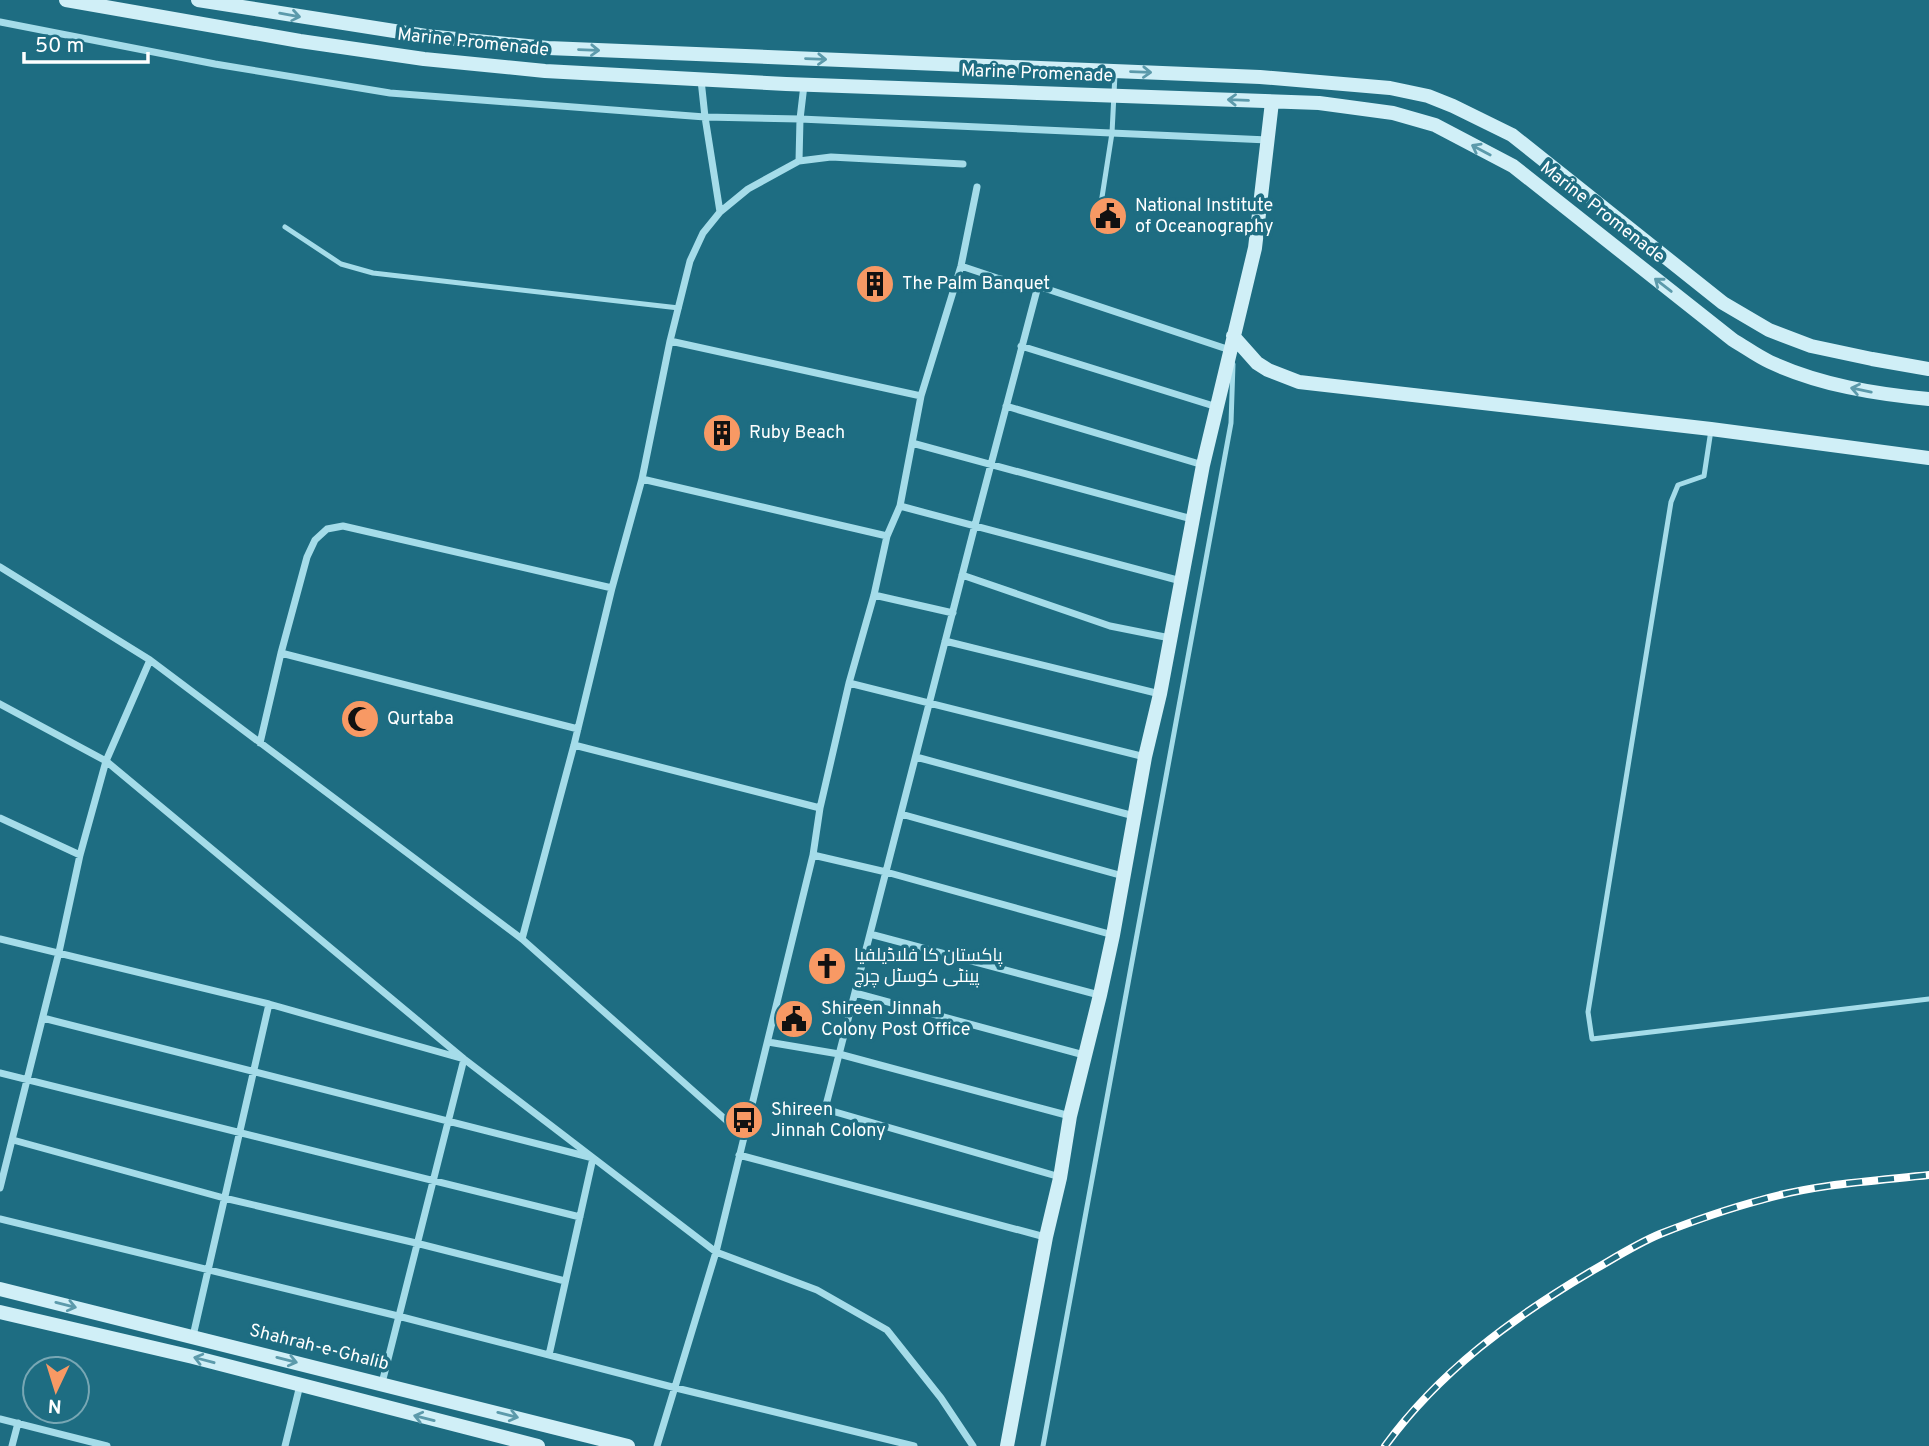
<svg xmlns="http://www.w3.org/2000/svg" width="1929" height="1446" font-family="Overpass,Cairo,sans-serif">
<rect width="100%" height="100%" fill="#1e6d82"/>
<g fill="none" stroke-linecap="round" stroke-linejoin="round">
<path stroke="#a5dce9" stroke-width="5" d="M1100,210L1112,133L1115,74
M285,227L341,264L373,273L679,308
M1711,430L1704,476L1678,485L1671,502L1588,1012L1592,1039L1929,999
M1043,1446L1231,423L1233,364"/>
<path stroke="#a5dce9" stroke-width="7" d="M0,22L215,64L390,93L705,117L800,119L1268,140
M701,80L705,117L720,212
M799,161L800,119L804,85
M961,266L1000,279L1038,286L1230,350
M1038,286L975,525L825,1109L1060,1177
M670,341L921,396
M1021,346L1217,407
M1006,406L1203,465
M912,443L1192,519
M642,479L887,536
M900,506L1181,581
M0,567L150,660L522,939L744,1136
M962,575L1110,626L1170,638
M874,595L953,613
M945,641L1160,694
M281,653L578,729
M849,683L1145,757
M0,704L106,761L464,1059L716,1252L817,1290L887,1330L941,1398L973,1446
M260,743L281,653L307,557L315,540L327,529L343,526L612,588
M574,745L820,808
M916,757L1134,816
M901,814L1123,876
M0,818L80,855
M813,855L886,872L1113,935
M870,934L1099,995
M0,939L269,1004L464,1059L382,1383
M522,939L574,745L612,588L642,479L670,341L690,261L703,233L720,212L748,189L799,161L831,157L963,164
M855,993L1084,1055
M43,1018L593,1158L549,1355
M768,1042L839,1054L1070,1116
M0,1073L580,1217
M13,1140L224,1198L416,1243L565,1281
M739,1155L1045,1237
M0,1188L59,952L80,855L106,761L150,660
M0,1219L398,1316L676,1388L914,1446
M193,1336L269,1004
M0,1419L107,1446
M12,1446L18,1423
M285,1446L300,1385
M657,1446L716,1252L813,855L820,808L849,683L874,595L887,536L900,506L921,396L961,266L977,187"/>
<path stroke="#d0eff7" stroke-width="14" d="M66,0L300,41L424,59L545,71L786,84L1319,103L1393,113L1435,125L1513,166L1733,340C1745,347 1757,356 1770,362C1820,385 1875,394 1929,399
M198,0L426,36L548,48L1260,77L1390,88L1428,96L1453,106L1512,135L1723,303L1769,330L1811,346L1872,359L1929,369
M1233,336L1257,363L1268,370L1299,382L1711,429L1929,458
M0,1289L628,1446
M0,1312L193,1357L538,1446
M1007,1446L1046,1237L1060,1178L1070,1116L1100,995L1113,935L1145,757L1160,694L1203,465L1255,248L1272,102"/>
<defs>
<path id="rail" d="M1385,1446C1439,1372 1512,1318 1590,1272C1613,1259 1636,1244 1660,1234C1693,1221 1727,1209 1761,1200C1816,1184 1873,1181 1929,1175"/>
</defs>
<use href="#rail" stroke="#fff" stroke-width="8"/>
<use href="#rail" stroke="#1e6d82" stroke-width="5" stroke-dasharray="16" stroke-linecap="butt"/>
</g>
<defs><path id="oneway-shaft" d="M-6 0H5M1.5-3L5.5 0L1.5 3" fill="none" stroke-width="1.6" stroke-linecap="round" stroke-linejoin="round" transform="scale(1.75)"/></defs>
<g stroke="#5c9aab">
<use href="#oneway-shaft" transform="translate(290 15) rotate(10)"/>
<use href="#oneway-shaft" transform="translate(589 50) rotate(2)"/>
<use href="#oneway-shaft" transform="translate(816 59) rotate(2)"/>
<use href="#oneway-shaft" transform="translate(1141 72) rotate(2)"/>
<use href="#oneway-shaft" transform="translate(1238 100) rotate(-178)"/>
<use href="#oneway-shaft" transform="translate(1481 150) rotate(-152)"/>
<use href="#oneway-shaft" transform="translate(1663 285) rotate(-142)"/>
<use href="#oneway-shaft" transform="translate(1861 390) rotate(-168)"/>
<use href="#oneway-shaft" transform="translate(66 1305) rotate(14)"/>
<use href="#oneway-shaft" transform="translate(204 1360) rotate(-165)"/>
<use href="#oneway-shaft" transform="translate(287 1360) rotate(14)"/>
<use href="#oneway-shaft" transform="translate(508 1415) rotate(14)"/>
<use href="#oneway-shaft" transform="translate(424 1418) rotate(-166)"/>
</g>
<defs>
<symbol id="civic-disc" viewBox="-11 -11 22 22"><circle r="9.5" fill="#f89964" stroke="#1e6d82"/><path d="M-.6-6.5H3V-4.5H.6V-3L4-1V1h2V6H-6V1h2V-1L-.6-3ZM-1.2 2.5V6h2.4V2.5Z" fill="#111"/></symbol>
<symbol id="building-disc" viewBox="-11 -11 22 22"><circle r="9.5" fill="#f89964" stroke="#1e6d82"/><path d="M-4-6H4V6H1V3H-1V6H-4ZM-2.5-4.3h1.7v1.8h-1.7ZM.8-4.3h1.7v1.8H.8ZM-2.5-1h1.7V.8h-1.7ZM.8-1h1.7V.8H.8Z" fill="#111"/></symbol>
<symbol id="mosque-disc" viewBox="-11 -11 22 22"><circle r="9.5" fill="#f89964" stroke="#1e6d82"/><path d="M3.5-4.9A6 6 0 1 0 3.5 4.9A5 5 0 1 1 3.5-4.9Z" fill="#111"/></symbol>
<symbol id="church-disc" viewBox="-11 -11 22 22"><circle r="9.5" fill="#f89964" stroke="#1e6d82"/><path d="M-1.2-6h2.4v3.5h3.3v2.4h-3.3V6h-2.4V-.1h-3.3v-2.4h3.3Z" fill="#111"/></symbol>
<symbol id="bus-disc" viewBox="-11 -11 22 22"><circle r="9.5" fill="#f89964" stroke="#1e6d82"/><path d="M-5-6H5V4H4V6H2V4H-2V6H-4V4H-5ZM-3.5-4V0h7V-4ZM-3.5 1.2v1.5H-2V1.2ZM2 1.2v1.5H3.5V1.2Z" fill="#111"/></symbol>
</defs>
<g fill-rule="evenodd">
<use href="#civic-disc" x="1086" y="194" width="44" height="44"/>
<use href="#building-disc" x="853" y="262" width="44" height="44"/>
<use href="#building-disc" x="700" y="411" width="44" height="44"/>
<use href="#mosque-disc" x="338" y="697" width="44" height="44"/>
<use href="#church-disc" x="805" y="944" width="44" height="44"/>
<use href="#civic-disc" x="772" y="997" width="44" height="44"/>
<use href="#bus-disc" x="722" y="1098" width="44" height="44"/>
</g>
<g text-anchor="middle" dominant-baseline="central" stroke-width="7" stroke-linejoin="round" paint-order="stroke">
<g font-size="18" fill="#fff" stroke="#1e6d82">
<text transform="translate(473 43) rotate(6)">Marine Promenade</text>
<text transform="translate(1037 74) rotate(2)">Marine Promenade</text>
<text transform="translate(1602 213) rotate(38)">Marine Promenade</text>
<text transform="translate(319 1348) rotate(14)">Shahrah-e-Ghalib</text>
</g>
<g font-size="18" fill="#fff" stroke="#1e6d82" text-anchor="start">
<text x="1135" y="206">National Institute<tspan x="1135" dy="21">of Oceanography</tspan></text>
<text x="902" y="284">The Palm Banquet</text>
<text x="749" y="433">Ruby Beach</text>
<text x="387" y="719">Qurtaba</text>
<text x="854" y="956">پاکستان کا فلاڈیلفیا<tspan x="854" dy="21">پینٹی کوسٹل چرچ</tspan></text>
<text x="821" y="1009">Shireen Jinnah<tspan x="821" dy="21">Colony Post Office</tspan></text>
<text x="771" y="1110">Shireen<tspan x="771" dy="21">Jinnah Colony</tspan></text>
</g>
</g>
<g transform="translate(56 1390) rotate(184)"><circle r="33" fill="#1e6d82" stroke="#78a7b4" stroke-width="2"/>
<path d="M0-5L12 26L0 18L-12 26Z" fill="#f89964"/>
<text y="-10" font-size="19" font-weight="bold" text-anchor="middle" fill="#ffffff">N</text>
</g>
<path d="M24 52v10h124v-10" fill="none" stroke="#ffffff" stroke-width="3.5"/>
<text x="35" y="52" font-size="21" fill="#ffffff" stroke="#1e6d82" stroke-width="5" paint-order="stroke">50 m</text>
</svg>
